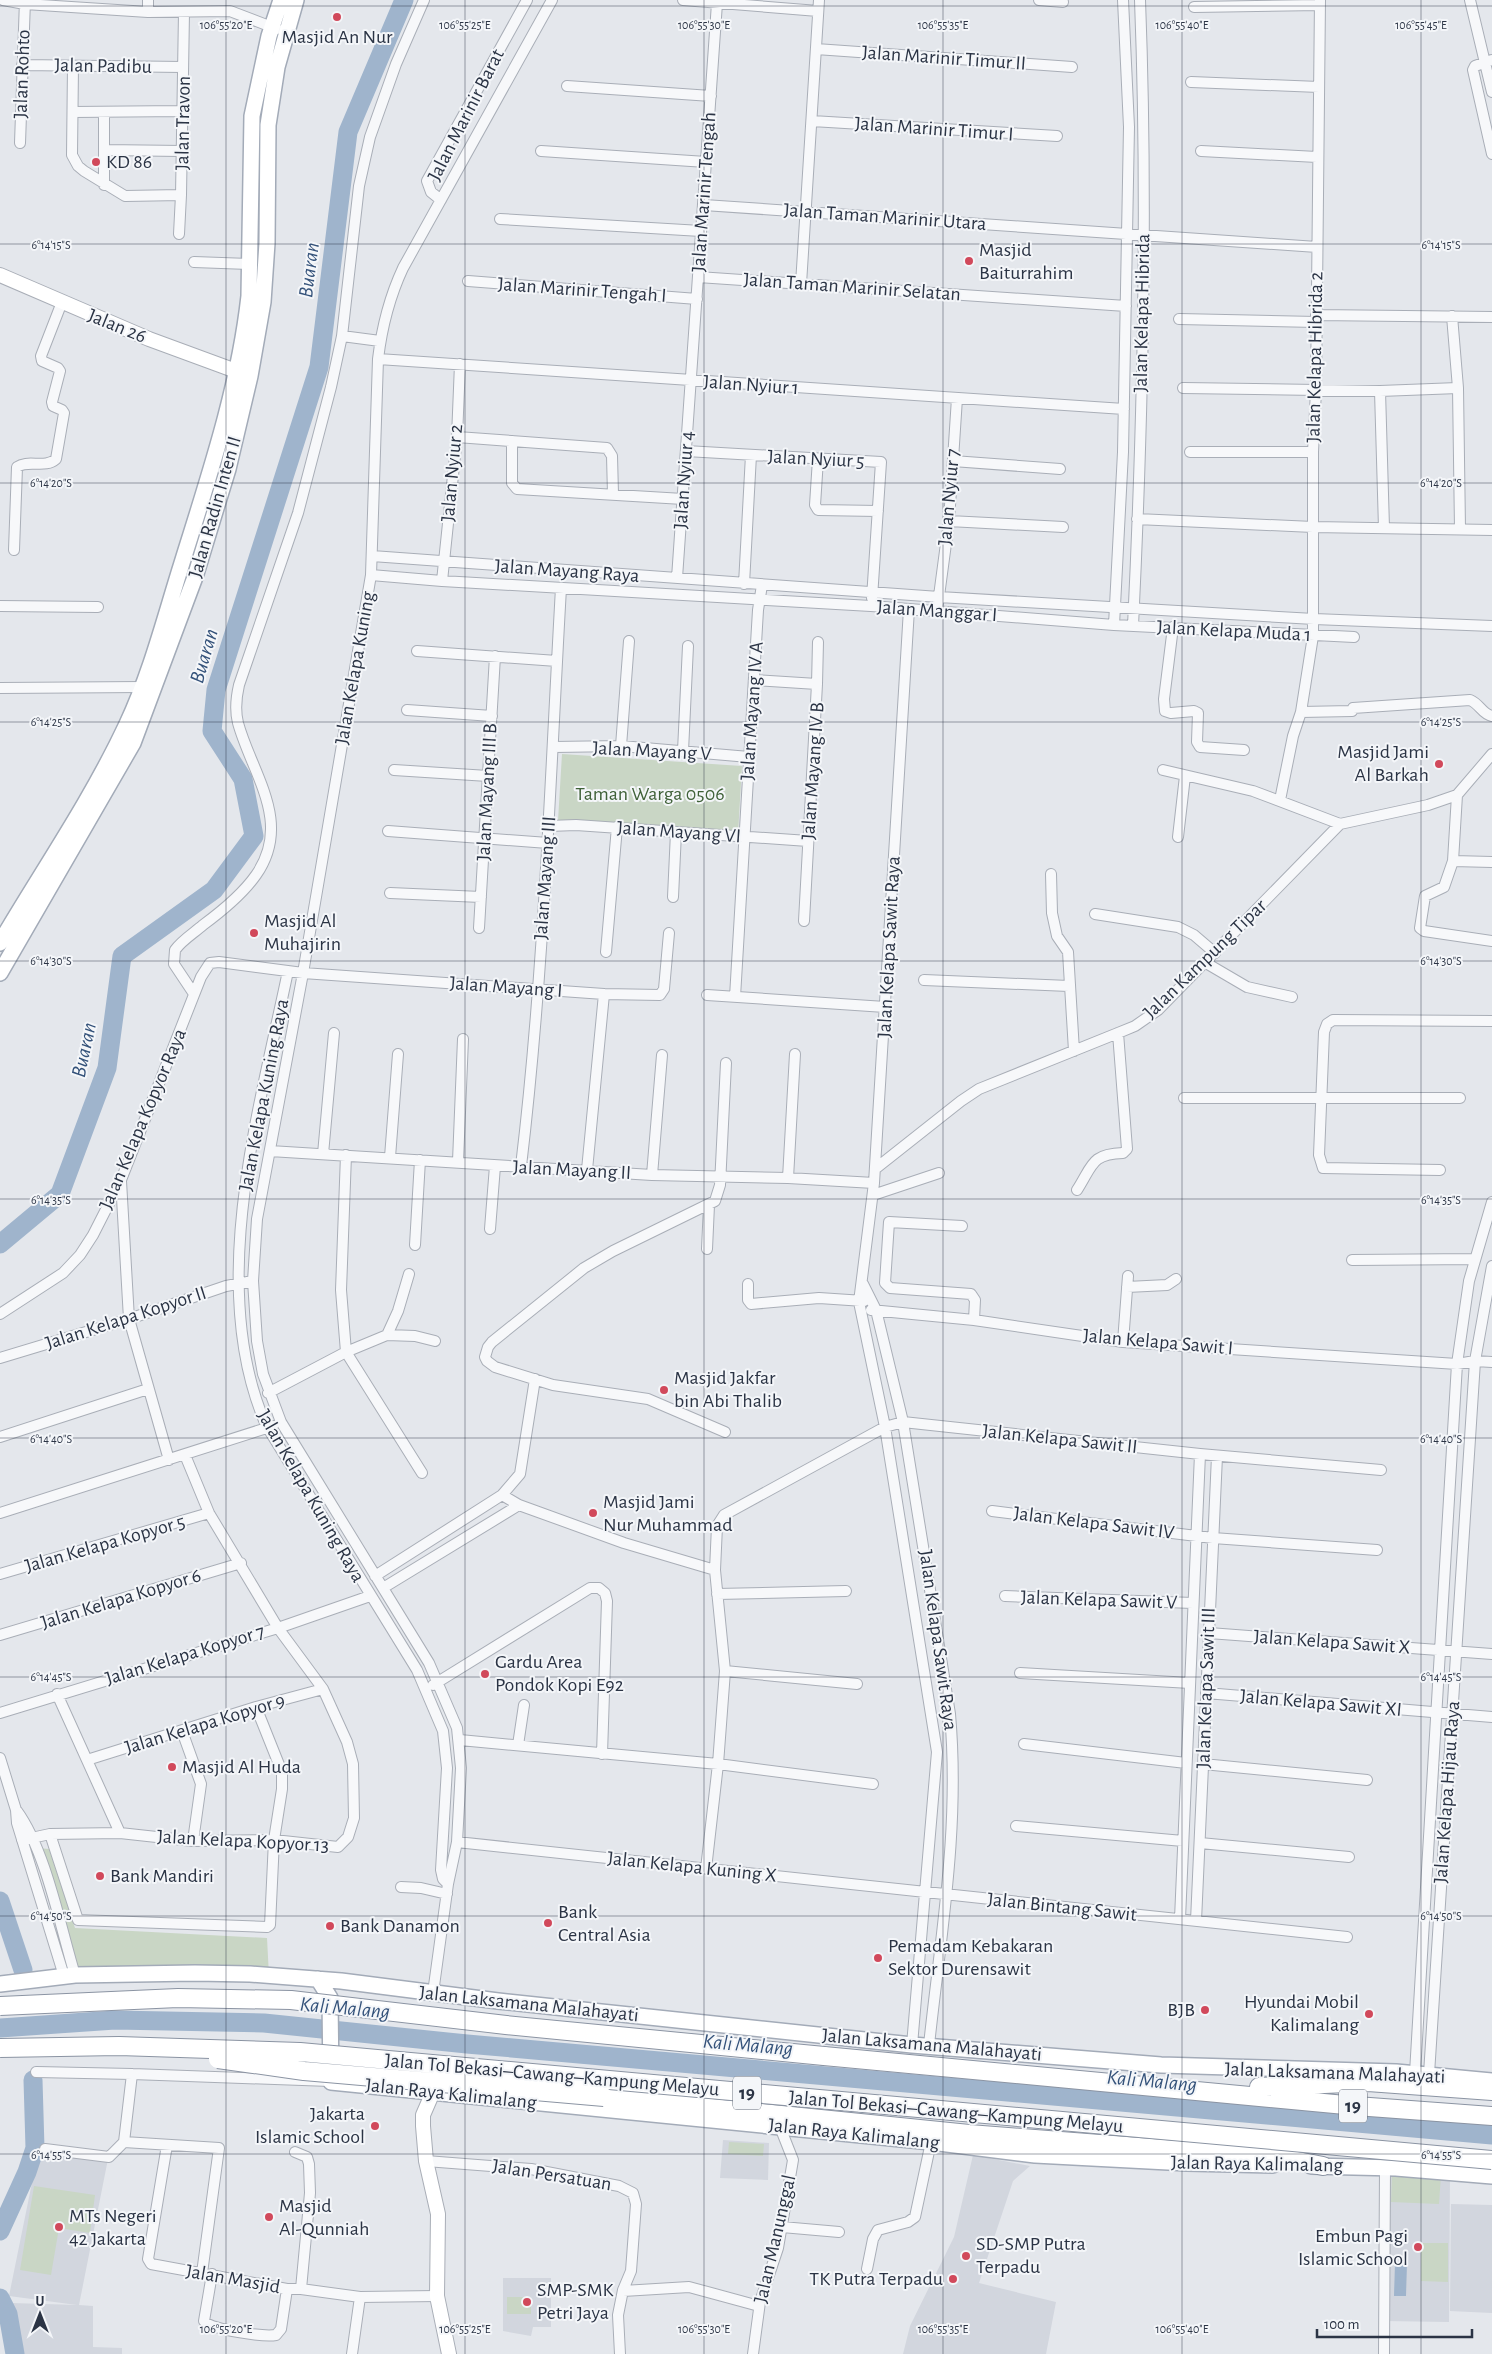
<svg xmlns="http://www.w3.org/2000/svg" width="1492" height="2354" font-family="'Alegreya Sans',sans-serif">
<rect width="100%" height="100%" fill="#e4e7ec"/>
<path fill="#d2d6de" d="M723,2140L769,2143L768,2180L720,2178Z
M39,2148L108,2159L79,2305L93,2306V2347L122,2348V2354H20L11,2303L77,2305L9,2296Z
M973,2155L1030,2166L1013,2181L979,2283L1056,2302L1046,2354H903L910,2326L954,2237Z
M1388,2168L1450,2172L1449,2322L1384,2321Z
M1451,2204L1492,2205V2313L1450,2311Z
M503,2278H551V2327H533L531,2336L503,2331Z"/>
<path fill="#c9d6c5" d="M562,754L742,766L738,834L558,821Z
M37,1848L49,1849L75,1928L267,1938L269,1976L75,1975Z
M729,2142L764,2144L763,2156L728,2154Z
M1392,2173L1441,2175L1439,2204L1391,2202Z
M34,2186L95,2195L90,2233L59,2228L51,2275L20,2270Z
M1421,2243H1448V2282L1421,2281Z
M507,2297H531V2314H507Z"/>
<path fill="#9fb4cc" d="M1395,2263H1407L1406,2296H1394Z"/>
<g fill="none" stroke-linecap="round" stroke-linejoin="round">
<path stroke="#9fb4cc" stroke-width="19" d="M0,1244L60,1194L107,1068L122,956L214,890L254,836L243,779L212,731L216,690L319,367L348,132L404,0
M0,1901L23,1970
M0,2028L115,2020L264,2023L467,2044L1492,2135
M0,2231L27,2172L35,2148L33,2080
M0,2298L8,2314L15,2354"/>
<defs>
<path id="street" d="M3,0L25,4L148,12L230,11L277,29
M683,0L818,11
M1039,0L1063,2
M1470,0L1492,92
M1194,7L1320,5
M148,12V0
M816,49L1072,67
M1492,60L1475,66L1473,70L1492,154
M22,65L183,67
M73,66L72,155L78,166L84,171L125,196L181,195
M1191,82L1319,87
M567,86L711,96
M73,112L183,111
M104,112V185
M812,121L1057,136
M20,143L25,0
M104,150L182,151
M541,151L706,162
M1201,151L1317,157
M441,200L431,192L427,181L527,0
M704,205L1317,247
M500,219L701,231
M179,234L181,195L184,12
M194,262L249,264
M698,277L1126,306
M468,281L697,299
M801,284L819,0
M1316,315L1492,317
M1452,316L1458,388L1460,529
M1179,319L1316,322
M342,336L380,341
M378,359L1124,409
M1183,388L1380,391L1458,388
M1380,391L1384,528
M457,437L607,448L612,456L613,494
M512,441V483L517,489L683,499
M686,451L881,462L872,598
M1190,452H1313
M818,459L815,505L818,510L878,511
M953,461L1060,469
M1137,519L1313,527L1492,530
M949,521L1063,527
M14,550L17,467C28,459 45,469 56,459L64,413L62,410L53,406L52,402L60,371L58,368L42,361L41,356L62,302
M372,556L939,597L1314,619L1492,626
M371,575L442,581L871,606L1114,625L1354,637
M677,578L717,3
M442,581L457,437L460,364
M744,584L751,455
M0,606L98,607
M909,609L874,1183L859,1302L885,1427L937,1752L912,2045
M937,611L949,521L957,398
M1114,625L1123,452L1129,127L1123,0
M1133,626C1143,418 1148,208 1140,0
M1173,627L1164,699L1165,711L1171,713L1194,711L1198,713L1197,742L1200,747L1244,750
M417,651L557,661
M754,680L817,684L804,921
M817,684L818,642
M0,688L143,687
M407,710L492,716
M1301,712L1352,711L1353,708L1470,700C1480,704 1482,714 1492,716
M621,746L629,641
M554,747L621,746L749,757
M683,751L688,646
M394,770L488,776
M1163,770L1253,791L1340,824
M1457,795L1453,861L1444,887L1425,896L1420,928L1424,931L1492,941
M1280,800L1293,736L1301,712L1313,636V452L1316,390L1320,0
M549,826L576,825L808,841
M388,831L548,843
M1178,837L1185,776
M1453,861L1492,862
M1051,874L1052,913L1057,936L1068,952L1074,1051
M390,893L481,897
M673,897L676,832
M1095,914L1178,927L1194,935L1215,953
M479,928L495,656
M606,952L617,827
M1206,963L1247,987L1292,997
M288,971C259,1111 206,1288 266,1425L417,1670L443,1731L447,1768L441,1870L443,1879L448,1884
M924,980L1069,986
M194,994L174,964L175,950C182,940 194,933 203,925C222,911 242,895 256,875C293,822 252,774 238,723C235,711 236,698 239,685L298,513L331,387L342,336L359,186L370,137L396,64L424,0
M707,995L885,1007
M735,997L758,610L762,585
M1184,1098H1460
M270,1151L652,1175L788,1178L874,1183
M323,1154L334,1033
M346,1155L341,1290L346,1352L422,1473
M390,1157L398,1054
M458,1161L463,1039
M521,1166C544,975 550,781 561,588
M875,1169L961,1101L979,1089L1118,1033L1135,1026L1158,1010L1340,824L1428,805L1457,795L1492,754
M587,1170L604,994
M1440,1170L1323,1168L1319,1155L1324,1032L1327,1024L1333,1020L1492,1021
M652,1175L662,1055
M788,1178L795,1054
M121,1181L129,1319L169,1460
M1077,1190C1093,1165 1091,1154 1123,1153L1127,1149L1118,1033
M873,1195L939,1173
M962,1226L889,1222L885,1283L890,1288L971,1294L975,1300L974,1320
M490,1229L495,1166
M415,1245L420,1160
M707,1249L709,1205
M1352,1260L1475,1259
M748,1284V1300L751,1304L819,1298L864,1301
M863,1284L876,1310L903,1422L950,1714C960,1827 941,1933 929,2045
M1127,1287L1167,1285L1176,1279
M871,1310L974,1320L1123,1342L1457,1364L1475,1361L1492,1362
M0,1314L63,1273L80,1255L93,1235L121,1180L201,977L210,963L219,962L303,973L604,994L660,995L664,989L669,933
M387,1335L398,1311L409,1274
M1123,1342L1128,1276
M0,1358L129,1319L226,1286L253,1281
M268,1393L346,1352L387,1335L415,1336L435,1341
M725,1432L648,1399L553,1385L495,1367L487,1361L485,1357L488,1347L492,1342L584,1268L613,1251L715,1201L720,1185L726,1063
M0,1437L148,1389
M502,1495L519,1505L624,1543L715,1570
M992,1511L1213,1538L1377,1550
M0,1513L273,1426
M0,1574L209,1513
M375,1576L502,1495L520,1474L535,1379
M383,1588L519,1505
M717,1594L846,1591
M1005,1596L1193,1603
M1209,1633L1492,1654
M0,1635L241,1563
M725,1671L857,1684
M1020,1673L1190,1683
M433,1685L590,1588H599L605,1593L607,1601L602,1754
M1206,1693L1492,1717
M57,1694L120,1833
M0,1713L278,1628L370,1596
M182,1731L201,1784L193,1841
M460,1740L718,1764L873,1784
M1024,1744L1186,1763
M518,1745L524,1705
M0,1758L16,1810L17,1823L64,1976
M87,1760L256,1707L323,1689
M1203,1764L1367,1780
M17,1811C46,1851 60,1926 75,1975
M1016,1826L1183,1841
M50,1834L78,1920L267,1927L270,1925L274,1840L282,1789V1772L256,1707
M22,1840L50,1834L120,1833L193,1841L274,1840L338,1847L348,1837L354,1818L353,1764L347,1742L323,1689L278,1628L209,1513L185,1455
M457,1842L1347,1937
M1200,1843L1349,1857
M706,1869L718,1764L725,1671L715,1570L717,1526L724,1515L885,1427L903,1422L1200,1454L1381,1470
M401,1887L421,1888L447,1894
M1180,1919L1200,1454
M1196,1921L1217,1456
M433,1993L448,1884L457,1842L461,1768L457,1728L429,1663L281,1422L263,1374L257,1341L253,1281L257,1219L303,973L371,575L378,359C382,326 389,298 403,268L552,0
M36,2072L132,2074L330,2081
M1415,2073L1457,1364L1469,1281L1492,1202
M1429,2074L1475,1361L1492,1266
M124,2142L219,2148L202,2273
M167,2145L148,2259L151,2264L287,2289H301L360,2297L437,2296
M45,2149L109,2157L124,2142L132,2074
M295,2152L307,2157L309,2164L310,2193L301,2289
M426,2161L531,2169L619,2186L633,2193L636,2204L631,2271L623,2290L618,2315L620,2354
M782,2227L839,2232
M867,2269L873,2239L878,2230L908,2222L915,2217L931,2142
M212,2274L204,2321C212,2330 264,2337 276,2335L281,2329L287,2289
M623,2291L689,2287L759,2306
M352,2354L360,2297
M753,2354L760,2302L778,2248L793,2160L780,2127
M1384,2354L1385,2168"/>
<path id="secondary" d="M0,275L149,339L236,371
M433,2092L423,2115V2126L426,2161L438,2214L437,2296L449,2354"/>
<path id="primary" d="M0,943C43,870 91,801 127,724C151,673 165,617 182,563C209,476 239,387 249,296L252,116L269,36L281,0
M0,973L133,743L195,577L228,469L250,376L263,302L267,243L268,125L277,67L296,0
M318,1979L330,1998L331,2082L931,2142L1035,2155L1187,2163L1273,2165
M0,1984L75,1975L195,1973L250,1974L341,1981L498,2001L912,2045L1161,2065L1396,2072L1492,2081
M1311,2166L1396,2168L1492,2176"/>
<path id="highway" d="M824,2056L1356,2106L1492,2116
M1259,2087L1368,2082L1492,2091
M604,2097L969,2134L1282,2158L1323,2166"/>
</defs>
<use href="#street" stroke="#a9aeb7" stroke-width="12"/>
<use href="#secondary" stroke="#a9aeb7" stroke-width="16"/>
<use href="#primary" stroke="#a3abb8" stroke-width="18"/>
<use href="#highway" stroke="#8b94a3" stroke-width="20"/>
<use href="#street" stroke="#f7f8fa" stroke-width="10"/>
<use href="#secondary" stroke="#fff" stroke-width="14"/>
<use href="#primary" stroke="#fff" stroke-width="15"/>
<use href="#highway" stroke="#fff" stroke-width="18"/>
<defs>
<path id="highway-bridge" d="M0,2006L178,1998L291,2000L506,2025L824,2056
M0,2048L119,2046L300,2052L1492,2160
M218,2059L304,2071L604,2097"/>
</defs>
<use href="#highway-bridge" stroke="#8b94a3" stroke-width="20" stroke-linecap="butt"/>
<use href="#highway-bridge" stroke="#fff" stroke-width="18"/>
</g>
<path fill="none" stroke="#2b3445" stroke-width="1" stroke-opacity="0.45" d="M226,0V2354M465,0V2354M704,0V2354M943,0V2354M1182,0V2354M1421,0V2354M0,6H1492M0,244H1492M0,483H1492M0,722H1492M0,961H1492M0,1199H1492M0,1438H1492M0,1677H1492M0,1916H1492M0,2154H1492"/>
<g fill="#d1495b" stroke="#f4f6f9" stroke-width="2">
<circle cx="337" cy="17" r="5"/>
<circle cx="96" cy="162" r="5"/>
<circle cx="969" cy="261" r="5"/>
<circle cx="1439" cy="764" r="5"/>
<circle cx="254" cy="933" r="5"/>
<circle cx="664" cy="1390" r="5"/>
<circle cx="593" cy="1513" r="5"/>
<circle cx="485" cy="1674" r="5"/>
<circle cx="172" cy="1767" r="5"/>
<circle cx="100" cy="1876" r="5"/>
<circle cx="548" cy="1923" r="5"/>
<circle cx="330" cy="1926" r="5"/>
<circle cx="878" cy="1958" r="5"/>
<circle cx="1205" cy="2010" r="5"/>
<circle cx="1369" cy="2014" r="5"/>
<circle cx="375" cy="2126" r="5"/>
<circle cx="269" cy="2217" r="5"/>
<circle cx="59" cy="2227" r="5"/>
<circle cx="1418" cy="2247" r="5"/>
<circle cx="966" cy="2256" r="5"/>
<circle cx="953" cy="2279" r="5"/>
<circle cx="527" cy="2302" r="5"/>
</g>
<g text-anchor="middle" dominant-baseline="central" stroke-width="4" stroke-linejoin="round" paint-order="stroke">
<g fill="#f4f6f9" stroke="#676e7b" stroke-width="1">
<rect x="733" y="2076.5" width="28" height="33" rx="4"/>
<rect x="1339" y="2089.5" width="28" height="33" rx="4"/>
</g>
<g font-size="19" font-weight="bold" fill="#2b3445">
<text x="747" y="2093">19</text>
<text x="1353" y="2106">19</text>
</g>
<g font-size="20" fill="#2b3445" stroke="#f4f6f9" text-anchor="start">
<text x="337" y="37" text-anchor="middle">Masjid An Nur</text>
<text x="106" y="162">KD 86</text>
<text x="979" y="250">Masjid<tspan x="979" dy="23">Baiturrahim</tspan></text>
<text x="1429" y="752" text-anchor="end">Masjid Jami<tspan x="1429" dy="23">Al Barkah</tspan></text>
<text x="264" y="921">Masjid Al<tspan x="264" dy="23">Muhajirin</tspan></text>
<text x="674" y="1378">Masjid Jakfar<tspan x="674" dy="23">bin Abi Thalib</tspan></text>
<text x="603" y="1502">Masjid Jami<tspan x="603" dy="23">Nur Muhammad</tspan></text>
<text x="495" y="1662">Gardu Area<tspan x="495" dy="23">Pondok Kopi E92</tspan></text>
<text x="182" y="1767">Masjid Al Huda</text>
<text x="110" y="1876">Bank Mandiri</text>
<text x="558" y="1912">Bank<tspan x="558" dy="23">Central Asia</tspan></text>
<text x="340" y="1926">Bank Danamon</text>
<text x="888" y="1946">Pemadam Kebakaran<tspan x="888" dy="23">Sektor Durensawit</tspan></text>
<text x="1359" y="2002" text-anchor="end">Hyundai Mobil<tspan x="1359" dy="23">Kalimalang</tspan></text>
<text x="1195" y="2010" text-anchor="end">BJB</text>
<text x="365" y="2114" text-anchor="end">Jakarta<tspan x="365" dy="23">Islamic School</tspan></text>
<text x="279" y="2206">Masjid<tspan x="279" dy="23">Al-Qunniah</tspan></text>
<text x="69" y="2216">MTs Negeri<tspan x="69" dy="23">42 Jakarta</tspan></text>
<text x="1408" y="2236" text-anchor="end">Embun Pagi<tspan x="1408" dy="23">Islamic School</tspan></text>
<text x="976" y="2244">SD-SMP Putra<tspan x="976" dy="23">Terpadu</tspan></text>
<text x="943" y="2279" text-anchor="end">TK Putra Terpadu</text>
<text x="537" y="2290">SMP-SMK<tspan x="537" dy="23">Petri Jaya</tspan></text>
</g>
<g font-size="20" fill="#2b3445" stroke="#f4f6f9">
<text transform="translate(944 58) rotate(4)">Jalan Marinir Timur II</text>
<text transform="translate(103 66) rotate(1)">Jalan Padibu</text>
<text transform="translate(22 74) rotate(-88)">Jalan Rohto</text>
<text transform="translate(466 115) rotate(-63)">Jalan Marinir Barat</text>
<text transform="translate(183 123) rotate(-89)">Jalan Travon</text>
<text transform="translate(934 129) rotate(4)">Jalan Marinir Timur I</text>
<text transform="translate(704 192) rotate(-86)">Jalan Marinir Tengah</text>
<text transform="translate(885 217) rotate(4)">Jalan Taman Marinir Utara</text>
<text transform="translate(852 287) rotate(4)">Jalan Taman Marinir Selatan</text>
<text transform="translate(582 290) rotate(4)">Jalan Marinir Tengah I</text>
<text transform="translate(1142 313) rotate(-89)">Jalan Kelapa Hibrida</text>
<text transform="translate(117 326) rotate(22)">Jalan 26</text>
<text transform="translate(1315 357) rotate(-89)">Jalan Kelapa Hibrida 2</text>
<text transform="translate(751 385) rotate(4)">Jalan Nyiur 1</text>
<text transform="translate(816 459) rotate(3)">Jalan Nyiur 5</text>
<text transform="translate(452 473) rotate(-85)">Jalan Nyiur 2</text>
<text transform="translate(684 480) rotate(-86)">Jalan Nyiur 4</text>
<text transform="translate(949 497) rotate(-85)">Jalan Nyiur 7</text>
<text transform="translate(215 507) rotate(-74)">Jalan Radin Inten II</text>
<text transform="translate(567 571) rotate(4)">Jalan Mayang Raya</text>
<text transform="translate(937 611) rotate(4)">Jalan Manggar I</text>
<text transform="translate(1234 631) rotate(3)">Jalan Kelapa Muda 1</text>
<text transform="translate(355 668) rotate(-80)">Jalan Kelapa Kuning</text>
<text transform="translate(752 711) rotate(-86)">Jalan Mayang IV A</text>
<text transform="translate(652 751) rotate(3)">Jalan Mayang V</text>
<text transform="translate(813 771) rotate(-86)">Jalan Mayang IV B</text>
<text transform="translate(487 792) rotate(-87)">Jalan Mayang III B</text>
<text transform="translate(679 832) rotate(4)">Jalan Mayang VI</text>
<text transform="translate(545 878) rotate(-86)">Jalan Mayang III</text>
<text transform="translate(889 947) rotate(-87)">Jalan Kelapa Sawit Raya</text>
<text transform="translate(1205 959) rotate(-44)">Jalan Kampung Tipar</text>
<text transform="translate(506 987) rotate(4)">Jalan Mayang I</text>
<text transform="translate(264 1095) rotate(-79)">Jalan Kelapa Kuning Raya</text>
<text transform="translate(143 1119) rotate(-67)">Jalan Kelapa Kopyor Raya</text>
<text transform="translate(572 1170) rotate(3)">Jalan Mayang II</text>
<text transform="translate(126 1318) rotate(-18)">Jalan Kelapa Kopyor II</text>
<text transform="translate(1158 1342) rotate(5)">Jalan Kelapa Sawit I</text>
<text transform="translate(1060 1439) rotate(6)">Jalan Kelapa Sawit II</text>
<text transform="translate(311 1496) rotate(60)">Jalan Kelapa Kuning Raya</text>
<text transform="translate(1094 1523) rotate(7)">Jalan Kelapa Sawit IV</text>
<text transform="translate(105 1544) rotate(-16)">Jalan Kelapa Kopyor 5</text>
<text transform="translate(121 1599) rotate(-17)">Jalan Kelapa Kopyor 6</text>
<text transform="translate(1099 1600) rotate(2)">Jalan Kelapa Sawit V</text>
<text transform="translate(938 1640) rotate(82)">Jalan Kelapa Sawit Raya</text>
<text transform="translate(1332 1642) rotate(4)">Jalan Kelapa Sawit X</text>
<text transform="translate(185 1655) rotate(-17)">Jalan Kelapa Kopyor 7</text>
<text transform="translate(1206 1688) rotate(-88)">Jalan Kelapa Sawit III</text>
<text transform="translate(1321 1703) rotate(5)">Jalan Kelapa Sawit XI</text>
<text transform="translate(205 1724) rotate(-17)">Jalan Kelapa Kopyor 9</text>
<text transform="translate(1447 1792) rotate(-86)">Jalan Kelapa Hijau Raya</text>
<text transform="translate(243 1841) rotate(3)">Jalan Kelapa Kopyor 13</text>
<text transform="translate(692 1867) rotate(6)">Jalan Kelapa Kuning X</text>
<text transform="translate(1062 1907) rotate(6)">Jalan Bintang Sawit</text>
<text transform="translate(529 2004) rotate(6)">Jalan Laksamana Malahayati</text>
<text transform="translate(932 2045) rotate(5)">Jalan Laksamana Malahayati</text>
<text transform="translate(1335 2073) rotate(2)">Jalan Laksamana Malahayati</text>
<text transform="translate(552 2075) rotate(5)">Jalan Tol Bekasi–Cawang–Kampung Melayu</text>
<text transform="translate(451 2094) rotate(6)">Jalan Raya Kalimalang</text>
<text transform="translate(956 2112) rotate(5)">Jalan Tol Bekasi–Cawang–Kampung Melayu</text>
<text transform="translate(854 2134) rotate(6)">Jalan Raya Kalimalang</text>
<text transform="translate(1257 2164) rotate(1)">Jalan Raya Kalimalang</text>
<text transform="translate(552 2175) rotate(9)">Jalan Persatuan</text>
<text transform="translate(775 2239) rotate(-77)">Jalan Manunggal</text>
<text transform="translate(233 2279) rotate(10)">Jalan Masjid</text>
</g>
<g font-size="20" fill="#3f6138" stroke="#f4f6f9">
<text x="650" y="794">Taman Warga 0506</text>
</g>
<g font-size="21" font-style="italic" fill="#34527a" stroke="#f4f6f9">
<text transform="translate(309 270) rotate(-83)">Buaran</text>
<text transform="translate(204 656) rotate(-74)">Buaran</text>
<text transform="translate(84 1050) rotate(-78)">Buaran</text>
<text transform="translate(345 2008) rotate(5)">Kali Malang</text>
<text transform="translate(748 2045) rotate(5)">Kali Malang</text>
<text transform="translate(1152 2081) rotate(5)">Kali Malang</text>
</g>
</g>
<g font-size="12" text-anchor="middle" fill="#2b3445" stroke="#f4f6f9" stroke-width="4" stroke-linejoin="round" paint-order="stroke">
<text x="226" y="29">106°55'20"E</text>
<text x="465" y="29">106°55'25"E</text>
<text x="704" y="29">106°55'30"E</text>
<text x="943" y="29">106°55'35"E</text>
<text x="1182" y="29">106°55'40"E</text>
<text x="1421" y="29">106°55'45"E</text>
<text x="51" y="249">6°14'15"S</text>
<text x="1441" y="249">6°14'15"S</text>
<text x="51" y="487">6°14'20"S</text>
<text x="1441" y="487">6°14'20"S</text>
<text x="51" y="726">6°14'25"S</text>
<text x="1441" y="726">6°14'25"S</text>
<text x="51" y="965">6°14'30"S</text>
<text x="1441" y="965">6°14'30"S</text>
<text x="51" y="1204">6°14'35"S</text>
<text x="1441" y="1204">6°14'35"S</text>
<text x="51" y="1443">6°14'40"S</text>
<text x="1441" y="1443">6°14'40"S</text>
<text x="51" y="1681">6°14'45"S</text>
<text x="1441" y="1681">6°14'45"S</text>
<text x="51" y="1920">6°14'50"S</text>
<text x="1441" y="1920">6°14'50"S</text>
<text x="51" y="2159">6°14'55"S</text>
<text x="1441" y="2159">6°14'55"S</text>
<text x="226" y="2333">106°55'20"E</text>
<text x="465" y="2333">106°55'25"E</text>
<text x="704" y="2333">106°55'30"E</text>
<text x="943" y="2333">106°55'35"E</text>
<text x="1182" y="2333">106°55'40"E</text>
</g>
<g transform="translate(40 2314)" stroke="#f4f6f9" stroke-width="4" paint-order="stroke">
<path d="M0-4L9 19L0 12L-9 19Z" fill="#2b3445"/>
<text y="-8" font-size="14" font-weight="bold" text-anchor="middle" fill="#2b3445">U</text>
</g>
<path d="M1317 2329v8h155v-8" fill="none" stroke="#2b3445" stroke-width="2.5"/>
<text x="1324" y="2329" font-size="15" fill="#2b3445" stroke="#f4f6f9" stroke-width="4" paint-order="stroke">100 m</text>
</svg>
